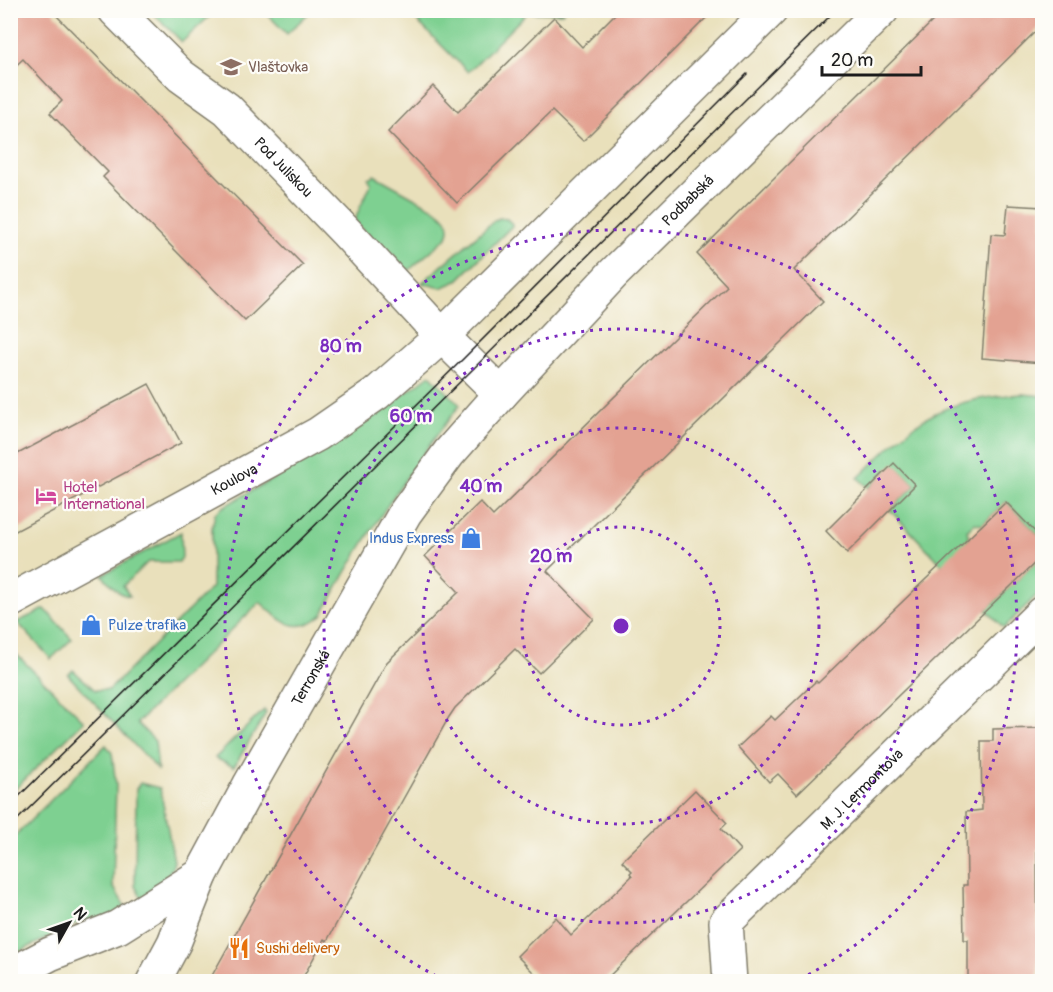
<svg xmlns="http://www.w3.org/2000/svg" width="1053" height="992" font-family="Pangolin,sans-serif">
<rect width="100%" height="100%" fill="#fdfcf7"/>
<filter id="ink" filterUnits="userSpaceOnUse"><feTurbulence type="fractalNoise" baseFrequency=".0167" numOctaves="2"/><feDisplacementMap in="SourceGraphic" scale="12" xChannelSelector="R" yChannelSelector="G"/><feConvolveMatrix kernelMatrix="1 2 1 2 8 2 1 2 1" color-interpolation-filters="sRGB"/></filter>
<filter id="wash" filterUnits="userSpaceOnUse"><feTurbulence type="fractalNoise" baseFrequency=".008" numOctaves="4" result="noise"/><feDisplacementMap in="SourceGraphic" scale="24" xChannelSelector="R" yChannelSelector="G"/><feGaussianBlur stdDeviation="1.35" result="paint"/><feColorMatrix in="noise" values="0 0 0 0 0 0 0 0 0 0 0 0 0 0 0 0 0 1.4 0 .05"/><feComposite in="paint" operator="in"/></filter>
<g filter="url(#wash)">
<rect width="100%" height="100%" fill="#e9e0bb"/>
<path fill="#7ed091" stroke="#4d7656" stroke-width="1.5" d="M210,10L213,13L182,42L151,11Z
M264,11H311L287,34Z
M407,11H423L431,18L442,11H564L562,13H527L468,72Z
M374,175L435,209C445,216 453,224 447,237L408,271L392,254L379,248L355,222C357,209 367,196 371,183L368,178Z
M500,218L507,219L513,225L457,281L441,288L422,283L495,220Z
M430,375L460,405C408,471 362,541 322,615C296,637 281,621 260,602L137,723L155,741L158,770L68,675L73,670L95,690H109L212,587V528L215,514L221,508L307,460L377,414Z
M1023,394L1042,396V539L1006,502L982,525L975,523L967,531L969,537L948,571L890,510L915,485L894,464L869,488L858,478C876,461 893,442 913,427C944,403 984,396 1023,394Z
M181,532L182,558L179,562H148L123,586L130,596C118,595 110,583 102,575Z
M1042,556V590L1004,628L986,610Z
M45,609L72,639L51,659L17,622Z
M10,648L84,721L11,793H10Z
M264,710L266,713L234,767L215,758Z
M106,745L112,753L116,785L113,886L127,910L115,917L79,922L11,956V840Z
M140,783L160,788L174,861C171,878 155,888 143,900L135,886L136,789Z"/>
<g id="blocks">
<path fill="#e3a292" d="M10,10H51L303,265L245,321L103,177L108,172L50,113L62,101L23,59L10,71Z
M619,10H714L583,141L552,111L457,203L388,132L433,86L458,112L554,17L582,47Z
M944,10H1042V25L794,270L823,301L547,571L594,619L539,673L515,649L455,708L449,717L369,860L370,861L327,941L324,939L301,981H209L387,662L459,592L425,556L480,502L493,516L727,286L697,254Z
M1008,205L1042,207V363L982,358L991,234L1005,235Z
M149,384L181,443L10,534V458Z
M894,463L915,485L847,553L826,531Z
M1006,502L1042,539V556L797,794L778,774L769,782L738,747L771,716L775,720L816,681L818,683Z
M1042,728V849H1037L1038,981H968V940H964L963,885H967L966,812L982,810L981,741H993V729Z
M695,790L727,823L721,829L740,850L604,981H542L517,956L556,917L571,935L632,876L630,873L632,871L622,861Z"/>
</g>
</g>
<g filter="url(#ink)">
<use href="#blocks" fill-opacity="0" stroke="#827e6c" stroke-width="1.5"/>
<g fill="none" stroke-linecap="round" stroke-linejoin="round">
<defs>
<g id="minor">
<path id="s1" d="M115,10L181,76L227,109L346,232L442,336L501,394"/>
<path id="s2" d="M730,982L726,922L1042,613"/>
</g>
<path id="tertiary" d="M153,982L174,943L201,875"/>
<g id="secondary">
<path id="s3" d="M10,601L318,434L376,394L442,336L771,10"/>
<path id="s4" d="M10,975L50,954L118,927L201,875L249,786L405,513L449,453L501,394L613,274L882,10"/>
</g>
</defs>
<use href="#minor" stroke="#827e6c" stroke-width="36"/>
<use href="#tertiary" stroke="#827e6c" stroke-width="36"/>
<use href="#secondary" stroke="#827e6c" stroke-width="36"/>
<use href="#minor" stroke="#fff" stroke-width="33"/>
<use href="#tertiary" stroke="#fff" stroke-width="33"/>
<use href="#secondary" stroke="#fff" stroke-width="33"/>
<path stroke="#1c1c1c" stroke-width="1.5" d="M10,805L464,358L747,74
M10,827L836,10"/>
</g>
</g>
<g fill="none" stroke="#7b2cbf" stroke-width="3" stroke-dasharray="3 6">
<circle cx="621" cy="626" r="99"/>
<circle cx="621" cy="626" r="198"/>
<circle cx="621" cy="626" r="297"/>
<path d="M444 980A396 396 0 1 1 798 980"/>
</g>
<defs>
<symbol id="school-bare" viewBox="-9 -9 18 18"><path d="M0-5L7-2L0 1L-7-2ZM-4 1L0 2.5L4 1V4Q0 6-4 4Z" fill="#8d6e63" stroke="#fdfcf7" stroke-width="2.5" paint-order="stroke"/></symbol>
<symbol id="hotel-bare" viewBox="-9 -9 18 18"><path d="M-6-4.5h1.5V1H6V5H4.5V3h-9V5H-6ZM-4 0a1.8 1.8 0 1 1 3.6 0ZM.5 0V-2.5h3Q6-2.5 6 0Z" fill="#d1479c" stroke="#fdfcf7" stroke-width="2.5" paint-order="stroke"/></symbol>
<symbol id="shop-bare" viewBox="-9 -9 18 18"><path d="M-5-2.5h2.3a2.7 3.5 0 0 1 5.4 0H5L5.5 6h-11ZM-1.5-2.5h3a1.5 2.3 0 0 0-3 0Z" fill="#3f7fe0" stroke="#fdfcf7" stroke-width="2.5" paint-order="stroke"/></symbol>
<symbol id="restaurant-bare" viewBox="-9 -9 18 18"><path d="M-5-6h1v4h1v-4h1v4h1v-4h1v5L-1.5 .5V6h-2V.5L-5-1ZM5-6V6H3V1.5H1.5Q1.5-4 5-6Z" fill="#e8710a" stroke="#fdfcf7" stroke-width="2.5" paint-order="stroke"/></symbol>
</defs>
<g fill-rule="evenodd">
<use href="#school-bare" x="216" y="52" width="30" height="30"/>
<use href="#hotel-bare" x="31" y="481" width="30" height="30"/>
<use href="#shop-bare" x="456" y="523" width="30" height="30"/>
<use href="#shop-bare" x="76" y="610" width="30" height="30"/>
<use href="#restaurant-bare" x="224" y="933" width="30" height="30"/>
</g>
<g text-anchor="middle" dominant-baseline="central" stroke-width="4.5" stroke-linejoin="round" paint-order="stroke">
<g font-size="15" fill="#785e54" stroke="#fdfcf7" text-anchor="start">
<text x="248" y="67">Vlaštovka</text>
</g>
<g font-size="15" fill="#1c1c1c" stroke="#fdfcf7">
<text stroke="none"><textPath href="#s1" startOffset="231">Pod Juliskou</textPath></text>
<text stroke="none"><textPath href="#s4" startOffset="1054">Podbabská</textPath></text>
<text stroke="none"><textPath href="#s3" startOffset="255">Koulova</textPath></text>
<text stroke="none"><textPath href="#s4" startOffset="442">Terronská</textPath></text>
<text stroke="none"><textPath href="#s2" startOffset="250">M. J. Lermontova</textPath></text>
</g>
<g font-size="15" fill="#b23c85" stroke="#fdfcf7" text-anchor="start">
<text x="63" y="487">Hotel<tspan x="63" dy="17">International</tspan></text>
</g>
<g font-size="15" fill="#366cbe" stroke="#fdfcf7" text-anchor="end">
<text x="454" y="538">Indus Express</text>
<text x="108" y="625" text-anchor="start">Pulze trafika</text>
</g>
<g font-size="15" fill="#c56008" stroke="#fdfcf7" text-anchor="start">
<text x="256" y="948">Sushi delivery</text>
</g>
</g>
<circle cx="621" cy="626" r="9" fill="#7b2cbf" stroke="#fdfcf7" stroke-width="3"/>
<g font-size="18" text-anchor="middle" font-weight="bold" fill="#7b2cbf" stroke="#fdfcf7" stroke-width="4.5" stroke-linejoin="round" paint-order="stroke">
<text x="341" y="352">80 m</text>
<text x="411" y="422">60 m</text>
<text x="481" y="492">40 m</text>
<text x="551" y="562">20 m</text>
</g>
<rect width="1053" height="992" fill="none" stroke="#fdfcf7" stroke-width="36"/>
<g transform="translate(69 923) rotate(50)" stroke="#fdfcf7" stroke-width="4.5" paint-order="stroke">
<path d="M0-4.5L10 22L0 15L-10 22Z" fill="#1c1c1c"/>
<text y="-9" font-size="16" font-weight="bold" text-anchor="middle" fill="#1c1c1c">N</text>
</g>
<path d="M822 66v9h99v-9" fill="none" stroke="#1c1c1c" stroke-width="3"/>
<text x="831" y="66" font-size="18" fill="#1c1c1c" stroke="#fdfcf7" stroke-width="4.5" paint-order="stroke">20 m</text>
</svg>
